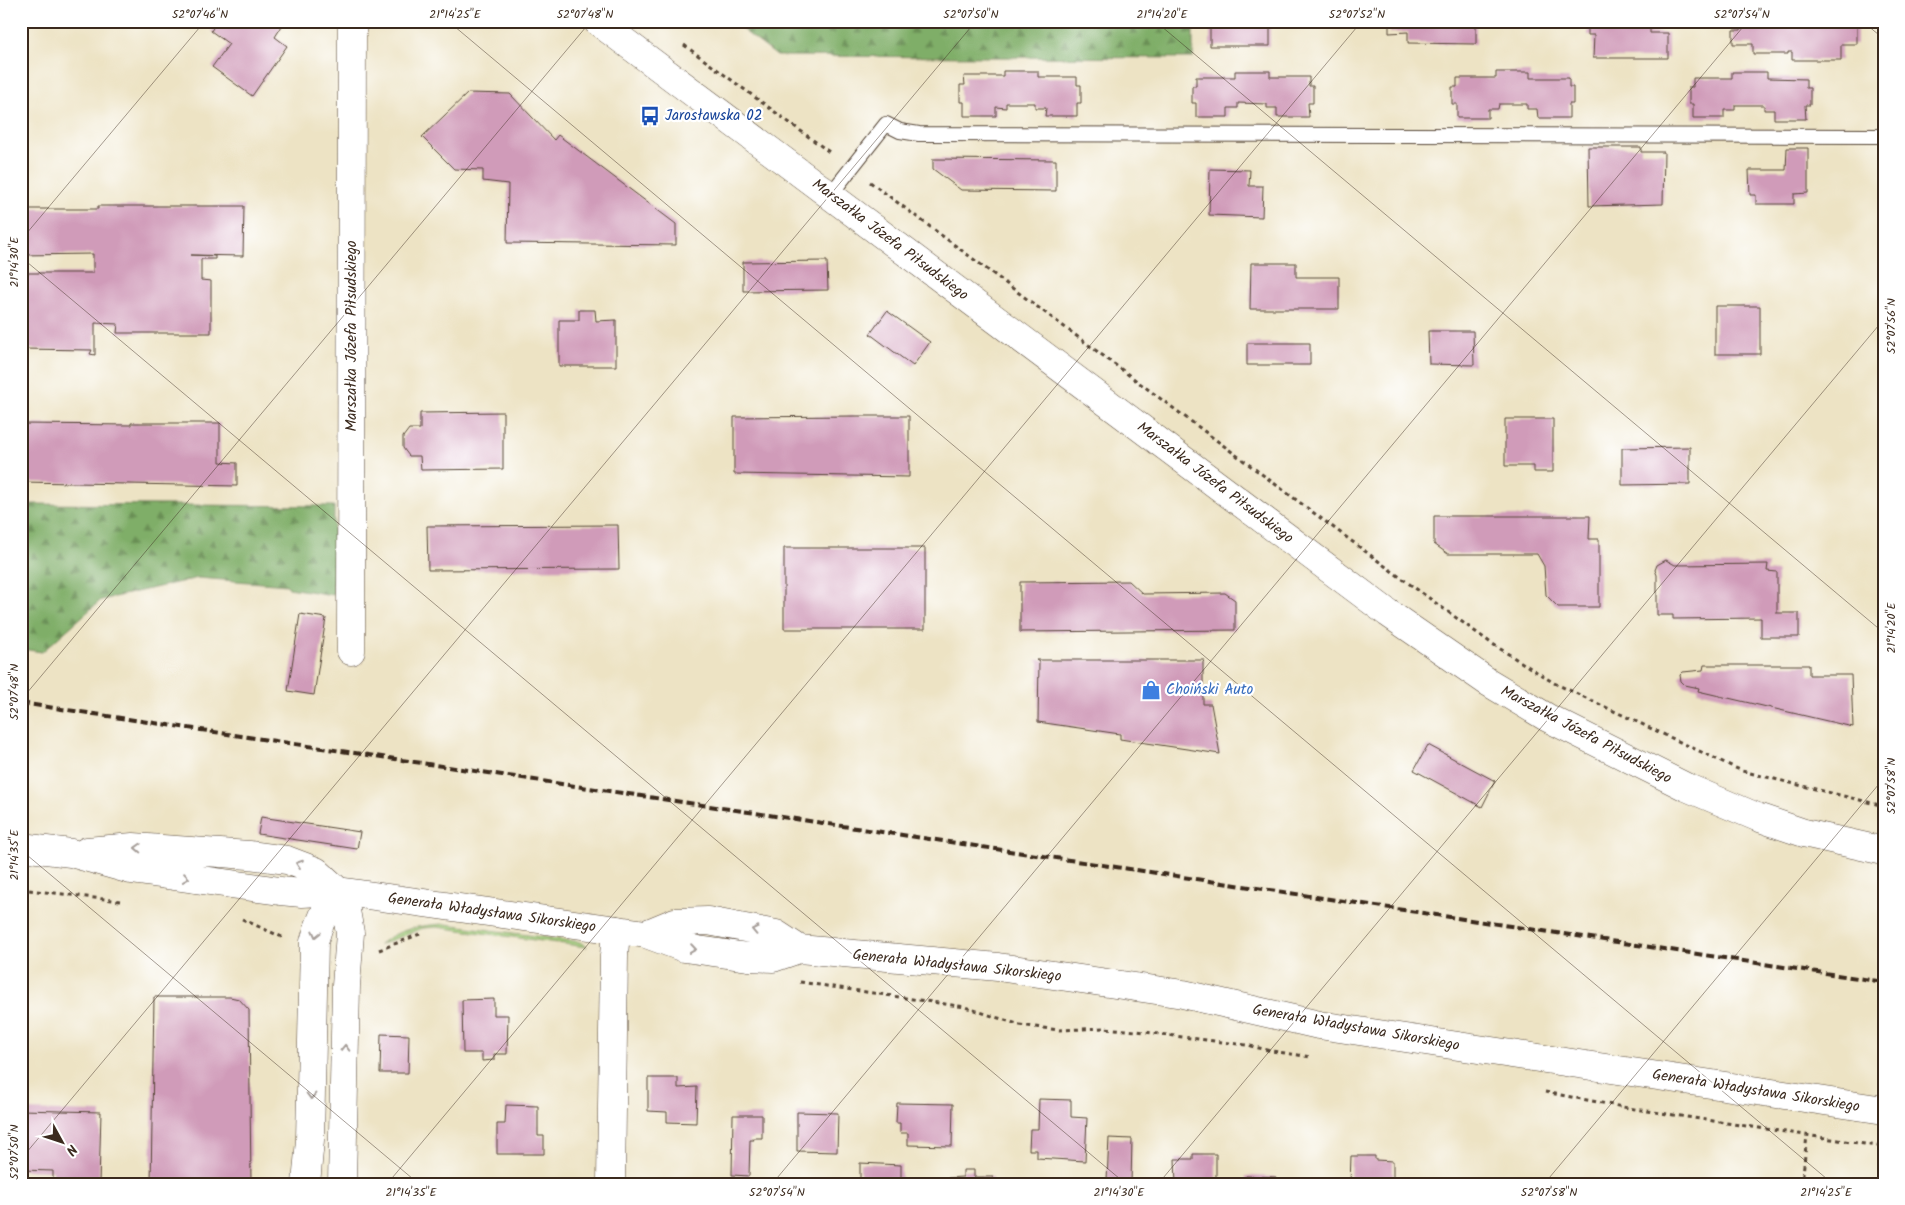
<svg xmlns="http://www.w3.org/2000/svg" width="1905" height="1205" font-family="Kalam,sans-serif">
<defs>
<pattern id="forest-firs" width="22" height="20" patternUnits="userSpaceOnUse" patternTransform="scale(1.25)"><rect width="22" height="20" fill="#7fae68"/><path d="M5 1l3.5 6h-7zM16 11l3.5 6h-7z" fill="#698e55"/></pattern>
</defs>
<rect width="100%" height="100%" fill="#fff"/>
<filter id="ink" filterUnits="userSpaceOnUse"><feTurbulence type="fractalNoise" baseFrequency=".02" numOctaves="2"/><feDisplacementMap in="SourceGraphic" scale="10" xChannelSelector="R" yChannelSelector="G"/><feConvolveMatrix kernelMatrix="1 2 1 2 8 2 1 2 1" color-interpolation-filters="sRGB"/></filter>
<filter id="wash" filterUnits="userSpaceOnUse"><feTurbulence type="fractalNoise" baseFrequency=".0096" numOctaves="4" result="noise"/><feDisplacementMap in="SourceGraphic" scale="20" xChannelSelector="R" yChannelSelector="G"/><feGaussianBlur stdDeviation="1.12" result="paint"/><feColorMatrix in="noise" values="0 0 0 0 0 0 0 0 0 0 0 0 0 0 0 0 0 1.4 0 .05"/><feComposite in="paint" operator="in"/></filter>
<g filter="url(#wash)">
<rect width="100%" height="100%" fill="#ede3c4"/>
<path fill="#9fca77" stroke="#6d7a4a" d="M445,924L580,942L587,947L437,927L423,928L379,945C398,929 420,925 445,924Z"/>
<path fill="url(#forest-firs)" stroke="#5d6c43" d="M731,21H1193V58L777,56Z
M21,504L334,506L333,595L289,588L287,585L198,578L101,600L42,652L21,649Z"/>
<g id="blocks">
<path fill="#d09bb9" d="M217,21H285L275,37L287,46L252,96L212,67L229,44L211,31Z
M1210,21H1270V46H1210Z
M1389,21H1476V44L1408,43V32L1389,33Z
M1588,21H1650V33H1668V58H1593L1594,35H1588Z
M1742,21H1857V44H1841V60H1792V52H1788V54H1753V44H1733V30H1741Z
M1003,71H1038V77H1077V85H1081V103H1077V116H1045L1046,108H1035V103H1006V108L996,107V116H964V102H960V85H965L964,76H1003Z
M1235,71H1270V77H1309V86H1313V103H1308L1309,117H1277V108H1267V104L1238,103V108H1228V117H1196V103H1192V86H1196V77H1235Z
M1496,72H1530V78H1569V87H1573V104H1569V118H1538L1537,109H1527V104H1499L1498,109H1488V118H1457V104H1452V87H1457V78H1496Z
M1732,72H1767V78L1806,79V88H1810V105H1805L1806,119H1774V110H1764V105H1735V110H1724V118H1693V104H1689V87H1693V78H1732Z
M468,93L510,94L554,140L558,135L676,224V245L507,243L508,184L483,181V170L454,169L422,137Z
M1588,147H1641V152H1664L1663,204L1589,206Z
M1787,148H1808V193L1794,194V204H1756V195H1750L1749,170H1786Z
M933,159L1056,160V191L961,190L933,169Z
M1210,169L1250,170L1249,186H1263L1262,217L1209,215Z
M98,206H244L243,256L191,255L215,256V259H201V280L211,281V333H117L118,324L95,323V355L90,354L92,350L21,349V273H93V254L21,255V209H98Z
M827,261L828,290L743,291V262Z
M1251,263H1296V277H1339V309H1250Z
M1715,306H1760V354H1715Z
M579,310H595L596,321L616,320V366H559V320H579Z
M887,311L930,342L913,366L870,334Z
M1428,331H1473L1474,365L1429,364Z
M1247,343H1310V365H1247Z
M503,412V469L421,470L420,456H409L403,448V437L409,429H420V413Z
M856,416H909V477L734,474V417Z
M1505,419H1553V472H1534V466H1505Z
M131,423H220V462L237,463V486L21,482V424L131,425Z
M1690,447V484L1622,485V448Z
M1434,516H1590L1589,539H1599V607H1558L1546,595L1544,566L1537,554H1448L1434,544Z
M618,525L619,569L428,570L427,526Z
M784,548H925V629H784Z
M1666,560L1675,565L1768,564L1767,571L1777,572V613H1799V637H1761V618L1673,619V615H1657V575L1655,570L1657,565Z
M1129,581L1143,594L1225,593L1235,600V630L1020,632V582Z
M300,614L326,618L314,695L288,691Z
M1036,660H1205L1203,662V704H1211L1220,754L1120,739V734L1038,722L1039,662Z
M1704,665H1809V675H1851L1853,727L1698,691L1699,688L1685,685L1681,681L1680,675L1683,672L1703,670Z
M1428,745L1495,781L1482,807L1414,770Z
M261,817L360,832L357,849L258,834Z
M154,997H230L239,999L249,1010L251,1184H151Z
M494,999V1015H508L507,1054H494V1060L482,1061V1053H463L462,1000Z
M381,1034L409,1035L408,1073H380Z
M648,1078H678V1088L697,1087L696,1123L667,1122V1112L648,1111Z
M1039,1099L1071,1100V1117L1087,1118L1085,1161L1037,1158V1150H1029L1030,1129H1038Z
M897,1103L953,1104L952,1146L908,1145V1133H900V1123H896Z
M506,1105L538,1106V1136H544V1154H497V1124H505Z
M21,1110L101,1112L99,1184H53V1171L21,1170Z
M797,1112L838,1113L837,1152L797,1151Z
M733,1115H762V1138H753L754,1140H750L749,1176L732,1175Z
M1109,1138L1132,1139L1131,1184H1114V1181L1107,1180Z
M1193,1154H1216V1178H1221V1184H1176L1175,1159H1193Z
M1351,1156H1375V1160L1393,1161V1184H1350Z
M860,1163L901,1165V1184H860Z
M963,1170H974V1177H993V1184H948V1178L963,1177Z
M1246,1176L1276,1177V1184H1246Z"/>
</g>
</g>
<g filter="url(#ink)">
<use href="#blocks" fill-opacity="0" stroke="#564637" stroke-width="1"/>
<g fill="none" stroke-linecap="round" stroke-linejoin="round">
<defs>
<path id="lane" d="M830,195L886,124L900,131L919,134L1884,136"/>
<path id="street" d="M351,651L352,21
M611,1184L614,956L616,930"/>
<path id="secondary" d="M597,21L1388,613L1488,682L1548,718L1686,787L1757,817L1804,833L1884,851
M21,847L71,853L131,870L280,891L302,893L338,891L646,934L684,948L748,957L773,958L799,949
M87,851L133,847L249,855L287,860L316,871L338,891L345,905L350,933L346,986L342,1184
M646,934L675,922L708,921L776,934L799,949L998,967L1067,977L1183,994L1319,1025L1884,1110
M306,1184L310,1140L314,942C319,922 326,907 338,891"/>
</defs>
<use href="#lane" stroke="#564637" stroke-width="16"/>
<use href="#street" stroke="#564637" stroke-width="29"/>
<use href="#secondary" stroke="#564637" stroke-width="29"/>
<path stroke="#564637" stroke-width="3" stroke-dasharray="4 4" stroke-linecap="butt" d="M684,45L832,154
M870,182L1393,572L1491,643L1554,683L1742,771L1884,806
M21,889L120,901
M242,919L284,938
M379,950L420,934
M800,982L965,1007L1020,1025L1059,1030L1105,1028L1136,1031L1246,1045L1272,1051L1311,1057
M1545,1092L1628,1108L1884,1147
M1802,1184L1807,1135"/>
<use href="#lane" stroke="#fff" stroke-width="14"/>
<use href="#street" stroke="#fff" stroke-width="28"/>
<use href="#secondary" stroke="#fff" stroke-width="28"/>
<path stroke="#3b2a1e" stroke-width="4" stroke-dasharray="8 4" stroke-linecap="butt" d="M21,703L1884,982"/>
</g>
<defs><path id="oneway-chevron" d="M-2-3.5L2.5 0L-2 3.5" fill="none" stroke-width="1.6" stroke-linecap="round" stroke-linejoin="round" transform="scale(1.25)"/></defs>
<g stroke="#a79f9a">
<use href="#oneway-chevron" transform="translate(138 848) rotate(-178)"/>
<use href="#oneway-chevron" transform="translate(299 864) rotate(-161)"/>
<use href="#oneway-chevron" transform="translate(186 878) rotate(8)"/>
<use href="#oneway-chevron" transform="translate(755 930) rotate(-168)"/>
<use href="#oneway-chevron" transform="translate(316 934) rotate(103)"/>
<use href="#oneway-chevron" transform="translate(693 949) rotate(8)"/>
<use href="#oneway-chevron" transform="translate(345 1048) rotate(-89)"/>
<use href="#oneway-chevron" transform="translate(311 1096) rotate(91)"/>
</g>
</g>
<path fill="none" stroke="#3b2a1e" stroke-width="1" stroke-opacity="0.45" d="M448,21L1833,1184M1155,21L1884,633M1862,21L1884,39M21,240L205,21M21,257L1126,1184M21,700L591,21M21,850L419,1184M21,1159L976,21M387,1184L1362,21M772,1184L1748,21M1158,1184L1884,319M1544,1184L1884,778"/>
<defs>
<symbol id="bus-bare" viewBox="-9 -9 18 18"><path d="M-5-6H5V4H4V6H2V4H-2V6H-4V4H-5ZM-3.5-4V0h7V-4ZM-3.5 1.2v1.5H-2V1.2ZM2 1.2v1.5H3.5V1.2Z" fill="#1a4fb4" stroke="#fff" stroke-width="2.5" paint-order="stroke"/></symbol>
<symbol id="shop-bare" viewBox="-9 -9 18 18"><path d="M-5-2.5h2.3a2.7 3.5 0 0 1 5.4 0H5L5.5 6h-11ZM-1.5-2.5h3a1.5 2.3 0 0 0-3 0Z" fill="#3f7fe0" stroke="#fff" stroke-width="2.5" paint-order="stroke"/></symbol>
</defs>
<g fill-rule="evenodd">
<use href="#bus-bare" x="636" y="102" width="28" height="28"/>
<use href="#shop-bare" x="1137" y="676" width="28" height="28"/>
</g>
<g text-anchor="middle" dominant-baseline="central" stroke-width="4.5" stroke-linejoin="round" paint-order="stroke">
<g font-size="15" fill="#164399" stroke="#fff" text-anchor="start">
<text x="665" y="116">Jarosławska 02</text>
</g>
<g font-size="15" fill="#3b2a1e" stroke="#fff">
<text transform="translate(890 240) rotate(37)">Marszałka Józefa Piłsudskiego</text>
<text transform="translate(352 336) rotate(-90)">Marszałka Józefa Piłsudskiego</text>
<text transform="translate(1215 483) rotate(37)">Marszałka Józefa Piłsudskiego</text>
<text transform="translate(1586 735) rotate(28)">Marszałka Józefa Piłsudskiego</text>
<text transform="translate(492 913) rotate(8)">Generała Władysława Sikorskiego</text>
<text transform="translate(957 966) rotate(6)">Generała Władysława Sikorskiego</text>
<text transform="translate(1356 1028) rotate(10)">Generała Władysława Sikorskiego</text>
<text transform="translate(1756 1091) rotate(9)">Generała Władysława Sikorskiego</text>
</g>
<g font-size="15" fill="#366cbe" stroke="#fff" text-anchor="start">
<text x="1166" y="690">Choiński Auto</text>
</g>
</g>
<rect width="1905" height="1205" fill="none" stroke="#fff" stroke-width="55"/>
<g transform="translate(62 1142) rotate(130)" stroke="#ffffff" stroke-width="4" paint-order="stroke">
<path d="M0-4L9 19L0 12L-9 19Z" fill="#3b2a1e"/>
<text y="-8" font-size="14" font-weight="bold" text-anchor="middle" fill="#3b2a1e">N</text>
</g>
<rect x="28" y="28" width="1850" height="1150" fill="none" stroke="#3b2a1e" stroke-width="2"/>
<g font-size="12" text-anchor="middle" fill="#3b2a1e">
<text x="200" y="18">52°07'46"N</text>
<text x="455" y="18">21°14'25"E</text>
<text x="585" y="18">52°07'48"N</text>
<text x="971" y="18">52°07'50"N</text>
<text x="1162" y="18">21°14'20"E</text>
<text x="1357" y="18">52°07'52"N</text>
<text x="1742" y="18">52°07'54"N</text>
<text transform="translate(14 262) rotate(-90)" y="4">21°14'30"E</text>
<text transform="translate(1891 326) rotate(-90)" y="4">52°07'56"N</text>
<text transform="translate(1891 628) rotate(-90)" y="4">21°14'20"E</text>
<text transform="translate(14 692) rotate(-90)" y="4">52°07'48"N</text>
<text transform="translate(1891 786) rotate(-90)" y="4">52°07'58"N</text>
<text transform="translate(14 855) rotate(-90)" y="4">21°14'35"E</text>
<text transform="translate(14 1152) rotate(-90)" y="4">52°07'50"N</text>
<text x="411" y="1196">21°14'35"E</text>
<text x="777" y="1196">52°07'54"N</text>
<text x="1119" y="1196">21°14'30"E</text>
<text x="1549" y="1196">52°07'58"N</text>
<text x="1826" y="1196">21°14'25"E</text>
</g>
</svg>
